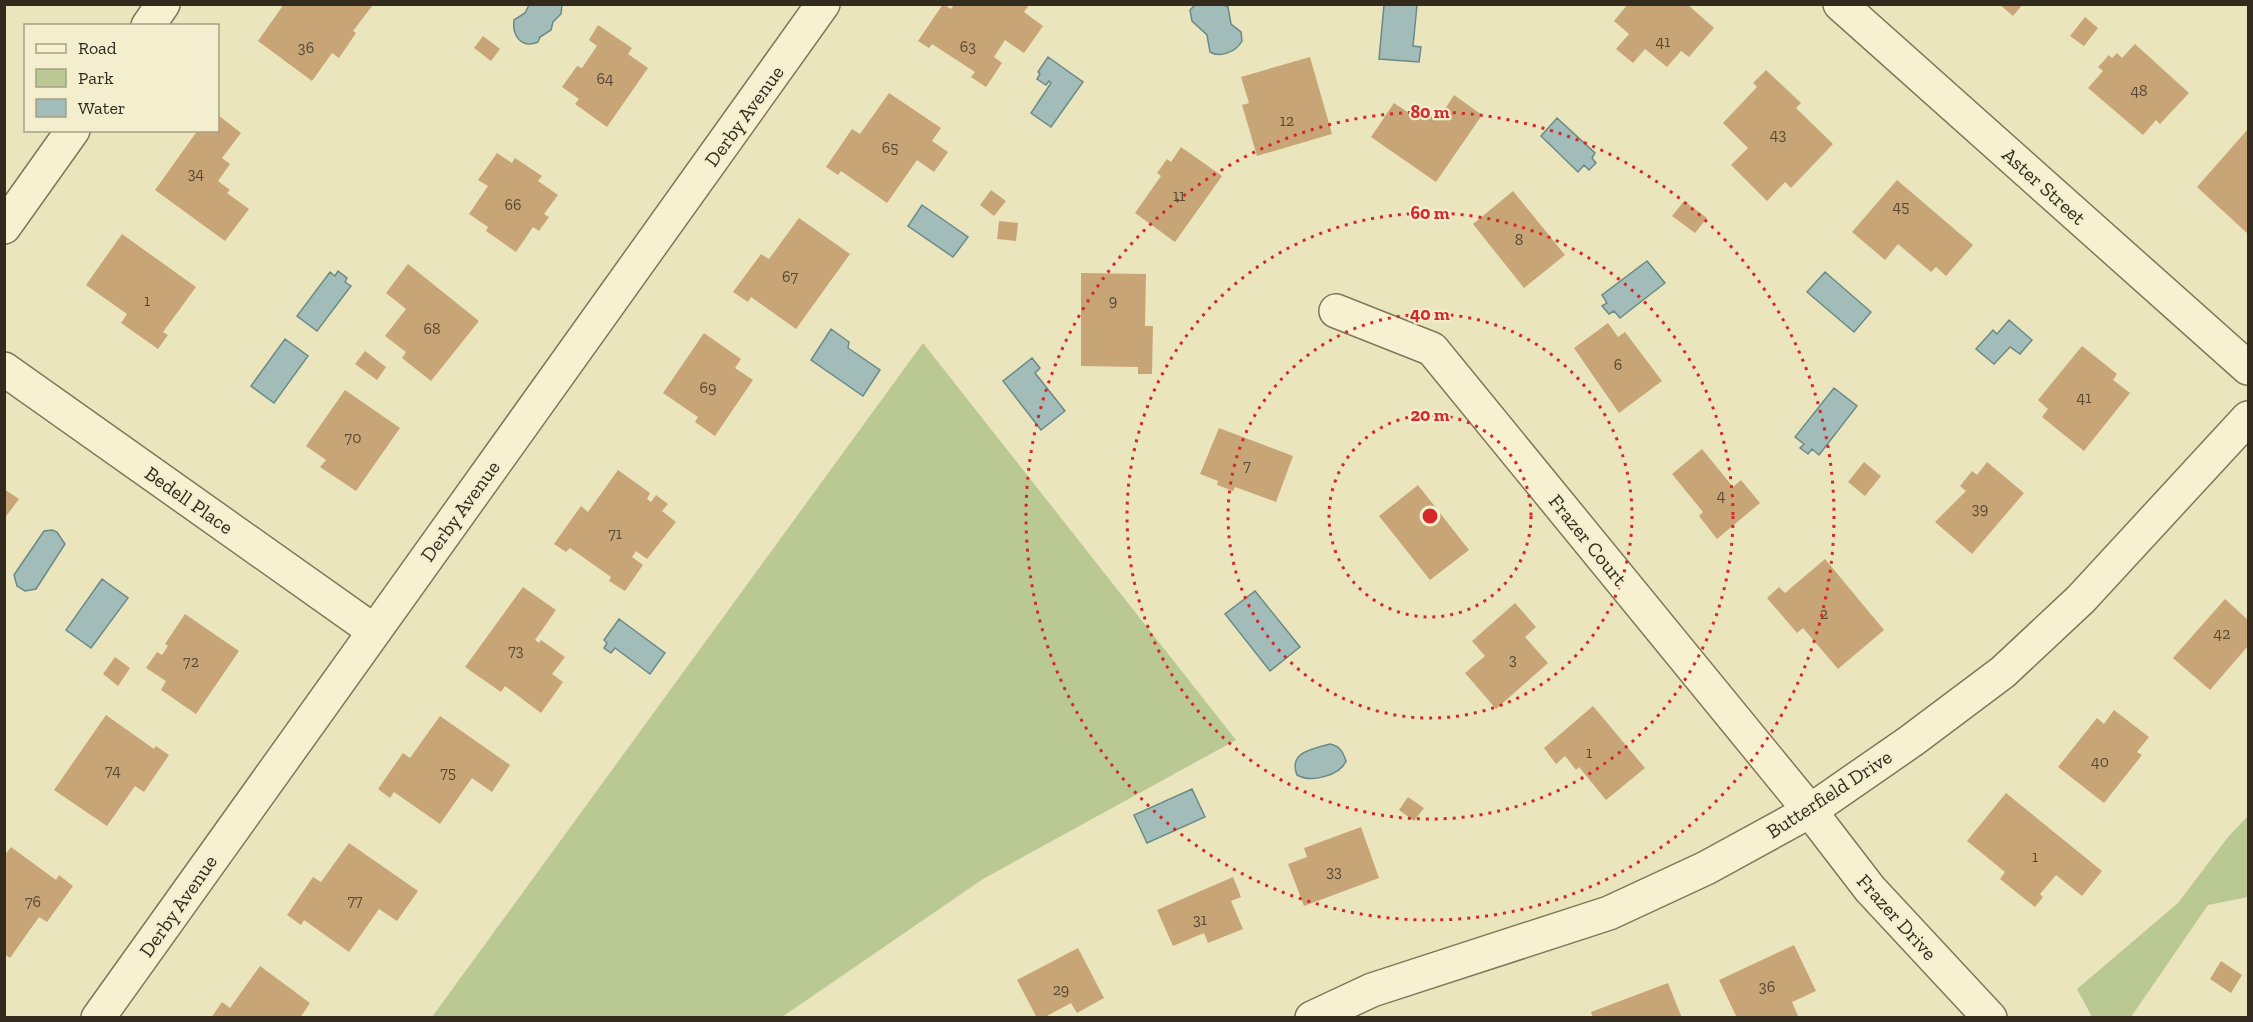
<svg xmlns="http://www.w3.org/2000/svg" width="2253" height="1022" font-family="'Zilla Slab',serif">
<rect width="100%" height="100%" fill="#ebe5be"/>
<path fill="#bac893" d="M923,343L1236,740L983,879L782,1017H432Z
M2248,816V897L2208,905L2131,1017H2092L2077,989L2178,903L2228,837Z"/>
<path fill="#a2bdb9" stroke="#6a8a87" stroke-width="1.5" d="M562,4L561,14L553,22L551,30L540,37L538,42C521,49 512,35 514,20L525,13L529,5Z
M1195,5H1224L1228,7L1231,24L1241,32L1242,41C1236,52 1220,58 1210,52L1207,35L1192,21L1190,10Z
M1384,5H1417L1413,46L1421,47L1419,62L1379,59Z
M1048,57L1083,82L1051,127L1031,113L1051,83L1049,81L1046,85L1037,79L1040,74L1038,72Z
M1557,118L1595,153L1592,158L1596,163L1589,170L1584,165L1578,172L1541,136Z
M922,205L968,237L953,257L908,226Z
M1647,261L1665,283L1620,318L1614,311L1609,314L1602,306L1607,303L1602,295Z
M338,271L347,278L345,282L351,286L317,331L297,316L330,272L335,276Z
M1825,272L1871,312L1854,332L1807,292Z
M2009,320L2032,340L2020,354L2010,347L1994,364L1976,349L1993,330L1997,334Z
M831,329L849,342L848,348L880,370L863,396L811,360Z
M285,339L308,356L274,403L251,386Z
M1032,358L1040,368L1035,373L1065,411L1041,430L1003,381Z
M1834,388L1857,406L1819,455L1812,449L1808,454L1800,448L1804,444L1795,437Z
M52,530L57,532L65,544L36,589L25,591L17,586L14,575L44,531Z
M102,579L128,598L91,648L66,630Z
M1255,591L1300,647L1270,671L1225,614Z
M619,619L665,653L650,674L615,648L611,653L604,648L607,643L604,640Z
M1330,744C1340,746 1343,752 1346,761C1340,776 1310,783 1297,775C1288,752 1313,749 1330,744Z
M1192,789L1205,817L1147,843L1134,815Z"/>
<path fill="#c8a576" d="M284,4H370L372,6L353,31L356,33L339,58L332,53L312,81L258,41Z
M943,4L951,9L954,5H1029L1024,12L1043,26L1024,53L1005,40L994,57L1002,63L986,87L971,77L975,72L932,44L929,48L918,41Z
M1628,4H1687L1714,28L1689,57L1681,51L1667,67L1645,49L1633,63L1616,49L1629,34L1614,21Z
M1999,4H2023L2013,16Z
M2085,17L2098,28L2084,46L2070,36Z
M598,25L632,48L628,54L648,68L607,127L575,104L579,99L562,87L577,66L582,68L597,46L589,40Z
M483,36L500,49L491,61L474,48Z
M2135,44L2189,93L2160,124L2156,120L2143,135L2088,88L2103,71L2098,67L2109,55L2112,58L2117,53L2122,58Z
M1310,57L1332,134L1257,156L1242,105L1249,103L1241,77Z
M1766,70L1801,103L1796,108L1833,144L1791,188L1785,182L1767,201L1731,165L1748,148L1723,123L1757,87L1753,83Z
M889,93L941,128L932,141L948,152L934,172L917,160L887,203L841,171L838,175L826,167L852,129L860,134Z
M1454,95L1482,115L1436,182L1371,137L1394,103L1409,113L1415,104L1438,120Z
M218,115L241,133L222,158L230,164L218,181L230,190L227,193L249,209L225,241L155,190L198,130H218Z
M2248,129V234L2197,187Z
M1181,147L1222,176L1175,242L1135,213L1161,176L1157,173L1167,159L1171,162Z
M497,153L512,163L515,158L542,176L538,181L558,195L544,214L549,217L539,231L533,227L516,252L486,231L488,227L469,214L488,186L478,180Z
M1897,180L1973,245L1946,276L1936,267L1931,272L1898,244L1885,260L1852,232Z
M991,190L1006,201L994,216L980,205Z
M1513,191L1565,255L1524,288L1473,224Z
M1684,201L1707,218L1695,233L1672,216Z
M799,218L850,254L796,329L751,297L748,302L733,292L761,254L769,259Z
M999,221L1018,223L1016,241L997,239Z
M122,234L196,287L163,332L168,335L158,349L121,323L127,314L86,285Z
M408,264L479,321L431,381L402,358L406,352L385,336L406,309L386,293Z
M1081,273L1146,274L1145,326H1153L1152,374H1138V367L1081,366Z
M1608,323L1618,337L1625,332L1662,381L1619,413L1574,348Z
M704,333L741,359L735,368L753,380L715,436L695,422L698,417L663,393Z
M2082,346L2117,374L2113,380L2130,393L2084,451L2042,417L2048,409L2038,400Z
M365,351L386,367L377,380L355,364Z
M345,390L400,428L356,491L320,467L326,460L306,446Z
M1219,428L1293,456L1276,502L1235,487L1233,491L1217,485L1218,481L1200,474Z
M1702,449L1733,487L1741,480L1760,503L1717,539L1699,516L1703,512L1672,474Z
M1864,462L1881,476L1865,496L1848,482Z
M1987,462L2024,493L1972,554L1935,522L1966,491L1960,486L1972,471L1977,475Z
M618,470L650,493L647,499L651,502L656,495L668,504L662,511L676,522L647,559L636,551L632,557L643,565L625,591L609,581L611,577L570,548L566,552L554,544L581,506L588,512Z
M1418,485L1469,550L1430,580L1379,516Z
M4,489L19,499L4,519Z
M1825,559L1884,630L1838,669L1803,628L1797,633L1767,598L1779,587L1785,593Z
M523,587L556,610L535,640L539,643L541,640L565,657L552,674L563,682L541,713L505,686L501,692L465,667Z
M2225,599L2248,620V646L2210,690L2173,658Z
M1515,603L1536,627L1525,637L1548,663L1496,709L1465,673L1485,656L1472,641Z
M185,614L239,651L196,714L161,690L166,681L146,668L157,652L162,655L168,646L165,644Z
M115,657L130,668L118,686L103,674Z
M1593,706L1645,768L1606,800L1579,767L1576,770L1565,756L1556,764L1544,748Z
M2114,710L2149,737L2137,752L2142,755L2104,803L2058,767L2097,718L2104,724Z
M106,715L154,749L156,746L169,755L144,792L135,786L107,826L54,790Z
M440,716L510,765L492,792L472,778L440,824L394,792L390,798L378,789L403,753L410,758Z
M2006,793L2102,871L2082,896L2056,875L2040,894L2043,897L2035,907L2000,879L2005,872L1967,841Z
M1408,797L1424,808L1414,821L1399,810Z
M1361,827L1379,878L1304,906L1288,864L1307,857L1304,848Z
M349,843L418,891L397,921L379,909L349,952L304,920L301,925L287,915L313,877L321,882Z
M11,847L56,880L59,875L73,886L47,922L39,917L10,958L4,954V856Z
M1233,877L1241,897L1231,901L1243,929L1208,943L1204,933L1173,946L1157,910Z
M1794,945L1816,991L1792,1002L1799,1018H1737L1719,980Z
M1078,948L1104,998L1077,1013L1071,1003L1043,1018H1037L1017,980Z
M2221,961L2242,975L2231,993L2210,979Z
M260,966L310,1003L300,1018H211L222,1002L230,1008Z
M1668,983L1682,1018H1593L1591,1012Z"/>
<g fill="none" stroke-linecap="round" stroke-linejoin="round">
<defs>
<path id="minor" d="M1840,4L2248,368
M148,26L163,4
M4,227L73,130
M1336,311L1432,349L1810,811L1870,889L1990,1018
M4,369L374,631
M98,1018L823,4
M1312,1018L1372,990L1609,913L1706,868L1810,811L1911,741L2003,672L2081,599L2248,418"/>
</defs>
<use href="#minor" stroke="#827558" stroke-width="36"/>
<use href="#minor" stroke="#f7f1d1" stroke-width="33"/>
</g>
<g fill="none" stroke="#d62828" stroke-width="3" stroke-dasharray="3 6">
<circle cx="1430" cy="516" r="101"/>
<circle cx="1430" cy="516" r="202"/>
<circle cx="1430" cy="516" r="303"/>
<circle cx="1430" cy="516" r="404"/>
</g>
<g text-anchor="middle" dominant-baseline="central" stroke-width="4.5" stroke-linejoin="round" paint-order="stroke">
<g font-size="16" fill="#584932">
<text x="1663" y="41">41</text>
<text x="968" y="46">63</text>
<text x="306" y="47">36</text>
<text x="605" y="78">64</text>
<text x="2139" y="90">48</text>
<text x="1287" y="120">12</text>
<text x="1778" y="134">43</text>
<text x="890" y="147">65</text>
<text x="196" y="173">34</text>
<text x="1179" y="195">11</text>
<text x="513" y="204">66</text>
<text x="1901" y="206">45</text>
<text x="1519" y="239">8</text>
<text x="790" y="276">67</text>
<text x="147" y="300">1</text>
<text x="1113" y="300">9</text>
<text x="432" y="328">68</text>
<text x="1618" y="364">6</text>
<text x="708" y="387">69</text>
<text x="2084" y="397">41</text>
<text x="353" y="437">70</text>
<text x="1247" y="465">7</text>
<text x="1721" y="495">4</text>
<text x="1980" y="508">39</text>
<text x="615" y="533">71</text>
<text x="1824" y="613">2</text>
<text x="2222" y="633">42</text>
<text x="516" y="650">73</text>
<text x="1513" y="659">3</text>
<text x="191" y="661">72</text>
<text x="1589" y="752">1</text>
<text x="2100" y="761">40</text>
<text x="113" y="770">74</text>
<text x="448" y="772">75</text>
<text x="2035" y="856">1</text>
<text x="1334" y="871">33</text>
<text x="355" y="900">77</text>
<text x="33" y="901">76</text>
<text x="1200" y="919">31</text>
<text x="1767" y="986">36</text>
<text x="1061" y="989">29</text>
</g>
<g font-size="20" fill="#322a1c" stroke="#f3eece">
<text transform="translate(744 116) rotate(-54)">Derby Avenue</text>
<text transform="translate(2044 186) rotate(42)">Aster Street</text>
<text transform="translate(189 500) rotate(35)">Bedell Place</text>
<text transform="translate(460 511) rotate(-54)">Derby Avenue</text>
<text transform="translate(1588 540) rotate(51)">Frazer Court</text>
<text transform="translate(1829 794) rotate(-33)">Butterfield Drive</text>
<text transform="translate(178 906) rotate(-55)">Derby Avenue</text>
<text transform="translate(1897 917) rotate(48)">Frazer Drive</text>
</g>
</g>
<circle cx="1430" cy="516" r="9" fill="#d62828" stroke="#f3eece" stroke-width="3"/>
<g font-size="18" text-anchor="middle" font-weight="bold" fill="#d62828" stroke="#f3eece" stroke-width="4.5" stroke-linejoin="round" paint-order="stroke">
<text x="1430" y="118">80 m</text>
<text x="1430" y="219">60 m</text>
<text x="1430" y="320">40 m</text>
<text x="1430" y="421">20 m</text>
</g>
<rect width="2253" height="1022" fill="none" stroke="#322a1c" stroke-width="12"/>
<rect x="24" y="24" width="195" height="108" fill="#f3eece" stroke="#a6a087" stroke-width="1.5"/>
<rect x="36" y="44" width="30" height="9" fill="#f7f1d1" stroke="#a6a087" stroke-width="1.5"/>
<text x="78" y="54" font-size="18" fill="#322a1c">Road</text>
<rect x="36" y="69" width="30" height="18" fill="#bac893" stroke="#a6a087" stroke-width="1.5"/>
<text x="78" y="84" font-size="18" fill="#322a1c">Park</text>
<rect x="36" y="99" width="30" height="18" fill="#a2bdb9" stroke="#a6a087" stroke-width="1.5"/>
<text x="78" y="114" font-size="18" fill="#322a1c">Water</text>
</svg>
